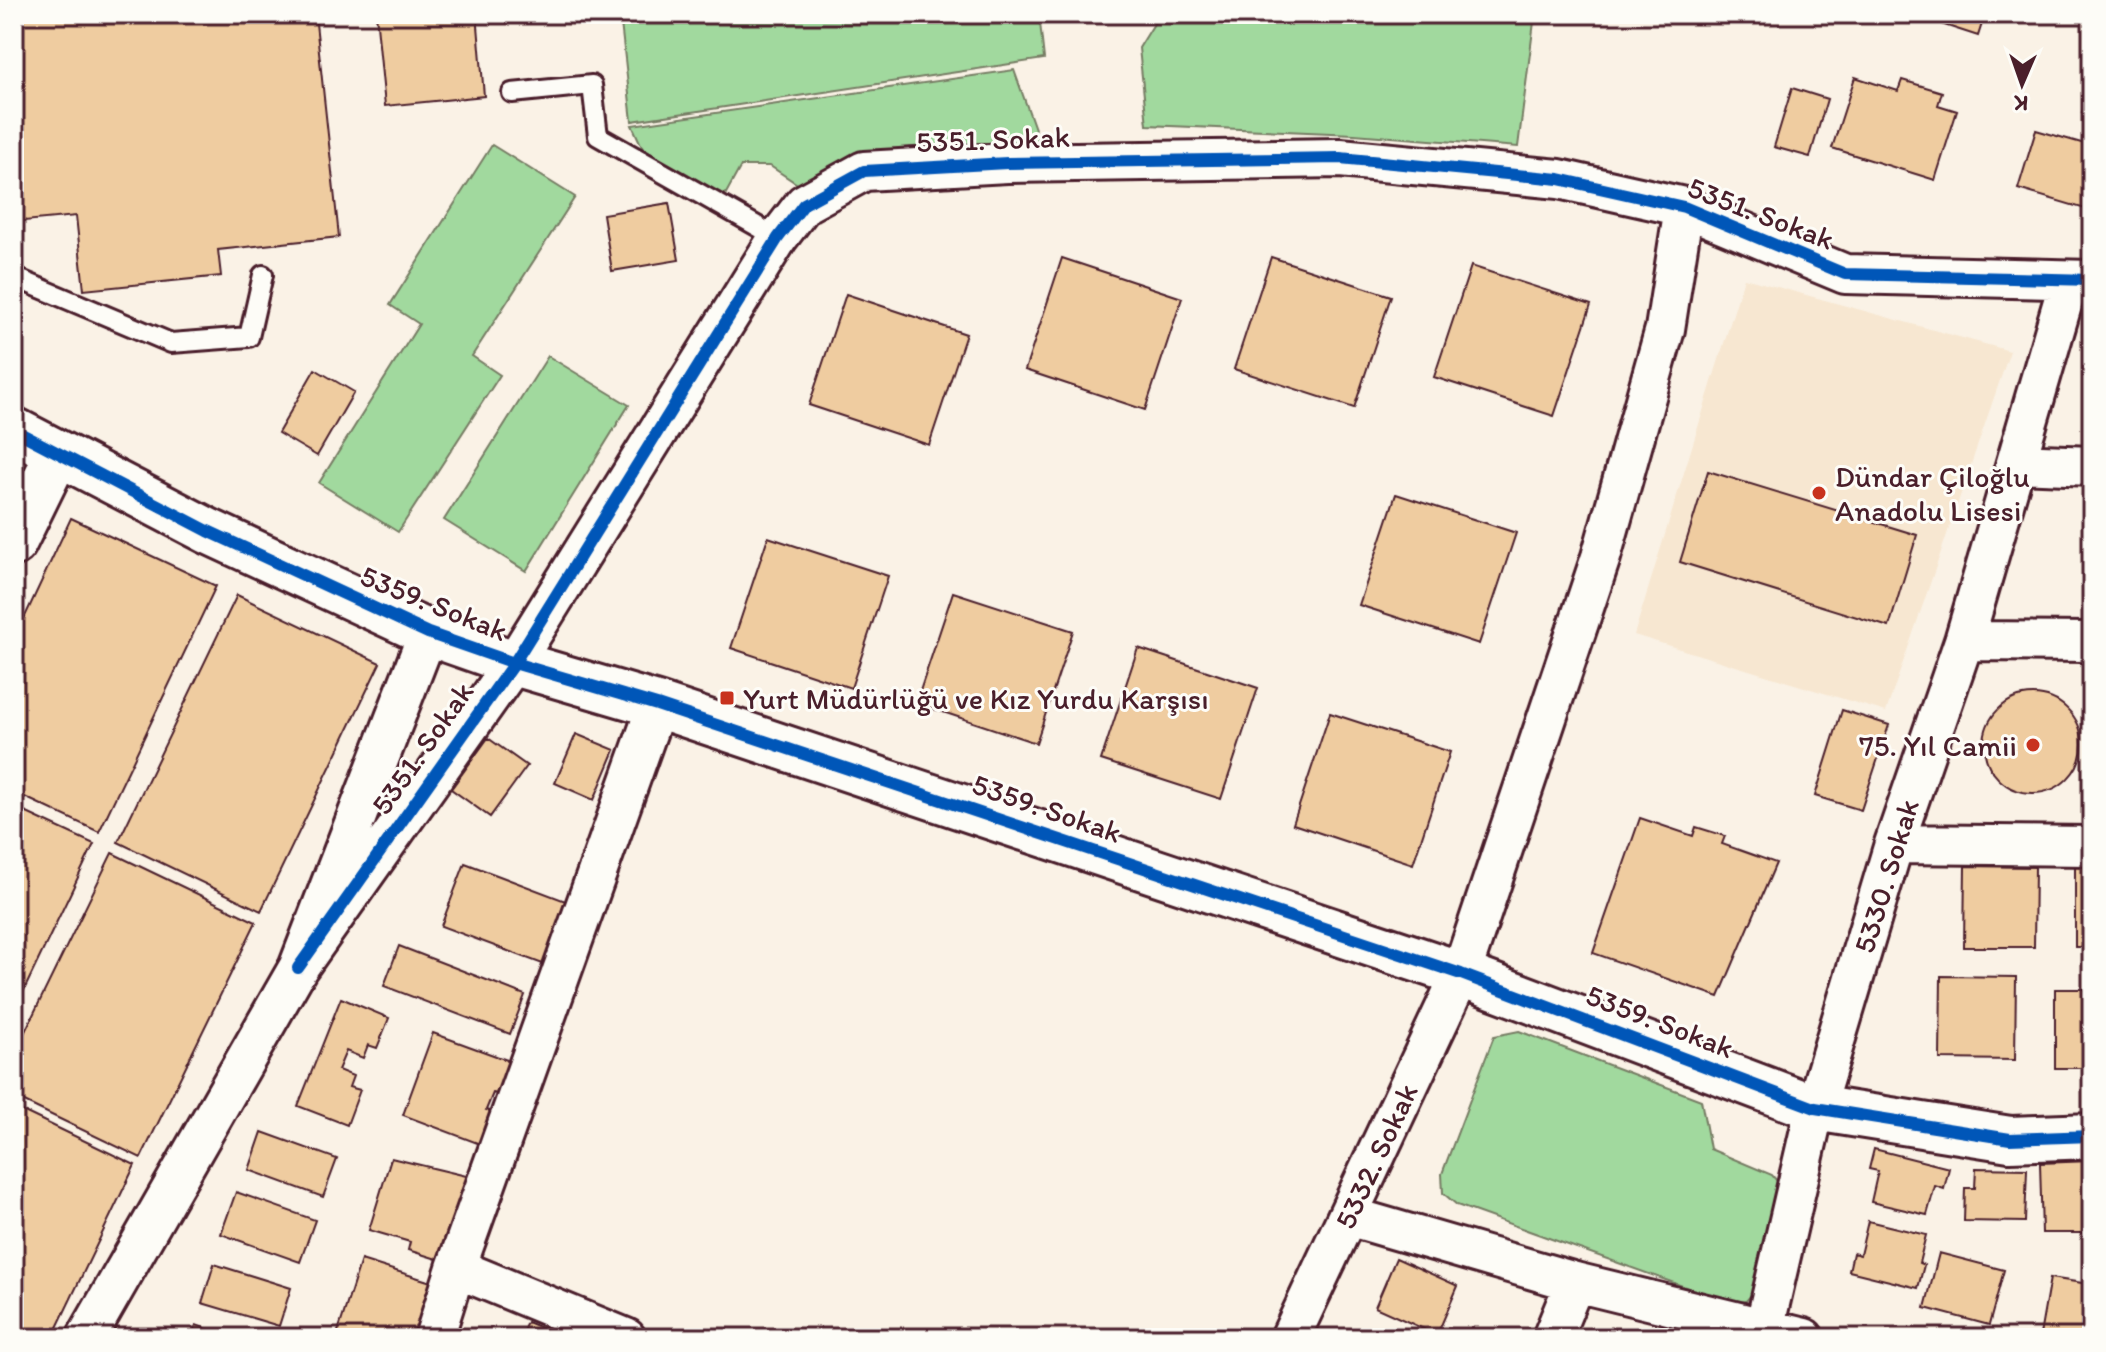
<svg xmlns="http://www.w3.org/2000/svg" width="2106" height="1352" font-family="Itim,sans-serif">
<rect width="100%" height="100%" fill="#faf2e6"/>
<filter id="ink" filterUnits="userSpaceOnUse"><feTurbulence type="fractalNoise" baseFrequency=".0125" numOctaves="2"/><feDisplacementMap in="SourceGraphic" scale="16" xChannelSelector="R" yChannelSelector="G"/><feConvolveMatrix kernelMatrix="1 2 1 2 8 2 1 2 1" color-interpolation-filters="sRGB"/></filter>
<g filter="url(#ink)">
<path fill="#f7e7d1" d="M1744,278L2010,351L1886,712L1634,635Z"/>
<path fill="#a1d99e" stroke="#767c64" stroke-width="2" d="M620,14H1039L1044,59L632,121Z
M1160,14H1535L1518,147L1354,134L1147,125L1139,48Z
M1014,70L1040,143H970L899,148L842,168L805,189L770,166H741L723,199L648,160L632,125Z
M492,145L575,197L472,356L500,375L398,532L319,483L419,324L390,305Z
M548,356L629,405L526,571L444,520Z
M1519,1031L1701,1100L1710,1149L1772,1175L1788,1194L1759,1286L1746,1301L1727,1302L1457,1205L1443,1193L1442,1174L1494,1036Z"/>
<path fill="#efcca0" stroke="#4a1f2b" stroke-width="2" d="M14,14H315L339,237L218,250L221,276L84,290L76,216L14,222Z
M376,14H477L484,96L385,106Z
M1931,14H1985L1978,36L1929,20Z
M1855,77L1898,91L1902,80L1942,92L1938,105L1957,111L1935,180L1832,148Z
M2092,80V116L2082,113Z
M1792,88L1827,99L1810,157L1774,147Z
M2036,130L2092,146V211L2018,189Z
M669,203L679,260L612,271L603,214Z
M1271,257L1391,296L1354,408L1234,369Z
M1062,258L1182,298L1145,410L1025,370Z
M1471,266L1591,305L1554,416L1434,377Z
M846,294L966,334L929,445L809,405Z
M315,369L354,392L317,456L278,433Z
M1708,471L1917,535L1889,627L1680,562Z
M1396,494L1516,533L1479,644L1359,605Z
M71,518L216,586L99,832L14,792V640Z
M768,537L888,576L851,688L731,648Z
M953,592L1073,631L1036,743L916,703Z
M237,595L380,663L261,911L118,842Z
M1138,648L1258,688L1221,799L1101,760Z
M1984 744a49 49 0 1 1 98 0a49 49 0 1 1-98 0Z
M1842,710L1889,725L1861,810L1815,796Z
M1330,713L1450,752L1413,864L1293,824Z
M576,734L615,750L594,800L555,783Z
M488,738L527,766L490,817L451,789Z
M14,807L94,844L14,1011Z
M1640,818L1693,836L1696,827L1725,836L1722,844L1776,863L1719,997L1593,953Z
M112,853L256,922L141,1158L14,1097V1054Z
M465,863L571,903L548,966L441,926Z
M1965,866L2035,867L2034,947H1964Z
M2075,866H2092V947H2075Z
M399,946L525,995L510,1034L384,986Z
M1941,976L2016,977L2015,1060L1940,1059Z
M2055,989H2092V1068H2055Z
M341,998L389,1018L377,1048L368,1045L363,1058L346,1051L338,1070L353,1076L349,1087L360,1090L347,1125L298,1106Z
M433,1033L518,1064L507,1097L493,1093L486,1110L500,1115L488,1147L403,1115Z
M14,1107L135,1165L52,1338H14Z
M262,1132L337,1159L323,1197L249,1170Z
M1874,1149L1949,1168L1944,1189L1935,1186L1927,1215L1871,1202L1878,1171L1869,1169Z
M391,1158L479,1179L471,1204L459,1201L448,1238L453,1264L408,1250L410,1242L369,1230Z
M2092,1161V1233H2042L2040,1163Z
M1976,1168L2027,1169L2025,1222L1964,1221L1965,1188H1975Z
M236,1192L315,1220L300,1262L221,1234Z
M1868,1221L1926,1235L1919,1263L1924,1265L1918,1288L1849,1271L1853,1253L1860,1255Z
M1939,1253L2004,1270L1989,1325L1925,1308Z
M1396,1258L1458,1286L1437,1335L1375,1307Z
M361,1260L444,1286L427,1338H336Z
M214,1264L291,1288L279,1326L202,1303Z
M2091,1273L2092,1338L2040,1335L2050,1278L2089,1284Z
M527,1322L565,1338H520Z
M196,1325L216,1332L214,1338H192Z"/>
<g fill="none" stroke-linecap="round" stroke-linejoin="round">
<defs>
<path id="service" d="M512,93L592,85L598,136L778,238
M14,277L171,343L249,337L263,275"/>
<path id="minor" d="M2017,463L2092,466
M1964,641L2092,642
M1894,844L2092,846
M298,968L514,663L778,238L804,204L864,171L1007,163L1340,158L1559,179L1684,207L1845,274L2092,280
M1348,1216L1575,1282L1804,1338
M456,1268L626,1338
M86,1338L298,968L428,633
M434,1338L456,1268L657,705
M1290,1338L1461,974L1601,557L1665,329L1684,207
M1552,1338L1575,1282
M1762,1338L1815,1108L1894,844L1964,641L2069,281"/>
<path id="tertiary" d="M14,430L208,531L428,633L514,663L657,705L1461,974L1815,1108L2010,1139L2092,1136
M14,543L58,453"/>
</defs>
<use href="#service" stroke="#4a1f2b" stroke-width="24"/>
<use href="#minor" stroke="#4a1f2b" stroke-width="44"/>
<use href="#tertiary" stroke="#4a1f2b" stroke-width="50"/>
<use href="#service" stroke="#fdfcf7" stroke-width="18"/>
<use href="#minor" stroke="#fdfcf7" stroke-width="38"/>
<use href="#tertiary" stroke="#fdfcf7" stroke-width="44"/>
<defs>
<path id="cycleway" d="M14,430L208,531L428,633L514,663L657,705L1461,974L1815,1108L2010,1139L2092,1136
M298,968L514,663L778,238L804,204L864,171L1007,163L1340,158L1559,179L1684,207L1845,274L2092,280"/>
</defs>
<use href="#cycleway" stroke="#fdfcf7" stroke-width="17"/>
<use href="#cycleway" stroke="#0057b8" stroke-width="12"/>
</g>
</g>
<g fill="#c8321e" stroke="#fdfcf7" stroke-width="3">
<circle cx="1819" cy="493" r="8"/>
<rect x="719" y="690" width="16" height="16" rx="4"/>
<circle cx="2033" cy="745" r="8"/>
</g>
<g text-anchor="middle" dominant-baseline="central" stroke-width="6" stroke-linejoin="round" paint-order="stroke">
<g font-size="30" fill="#4a1f2b" stroke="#fdfcf7">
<text transform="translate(993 139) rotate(-2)">5351. Sokak</text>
<text transform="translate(1761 213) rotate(21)">5351. Sokak</text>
<text transform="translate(434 603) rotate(22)">5359. Sokak</text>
<text transform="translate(422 748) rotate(-55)">5351. Sokak</text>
<text transform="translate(1047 808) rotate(19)">5359. Sokak</text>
<text transform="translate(1886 876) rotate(-73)">5330. Sokak</text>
<text transform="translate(1660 1021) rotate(21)">5359. Sokak</text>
<text transform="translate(1376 1156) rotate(-65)">5332. Sokak</text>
</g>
<g font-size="30" fill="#4a1f2b" stroke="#fdfcf7" text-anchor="start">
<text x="1835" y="476">Dündar Çiloğlu<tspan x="1835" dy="34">Anadolu Lisesi</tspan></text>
<text x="743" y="698">Yurt Müdürlüğü ve Kız Yurdu Karşısı</text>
<text x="2017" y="745" text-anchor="end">75. Yıl Camii</text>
</g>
</g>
<rect width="2106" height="1352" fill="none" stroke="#fdfcf7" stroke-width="48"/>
<rect x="24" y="24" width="2058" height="1304" fill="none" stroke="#4a1f2b" stroke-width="3" filter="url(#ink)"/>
<g transform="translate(2022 84) rotate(182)" stroke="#fdfcf7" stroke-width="6" paint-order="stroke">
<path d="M0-6L14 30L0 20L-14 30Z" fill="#4a1f2b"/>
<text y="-12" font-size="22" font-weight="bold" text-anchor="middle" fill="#4a1f2b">K</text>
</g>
</svg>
